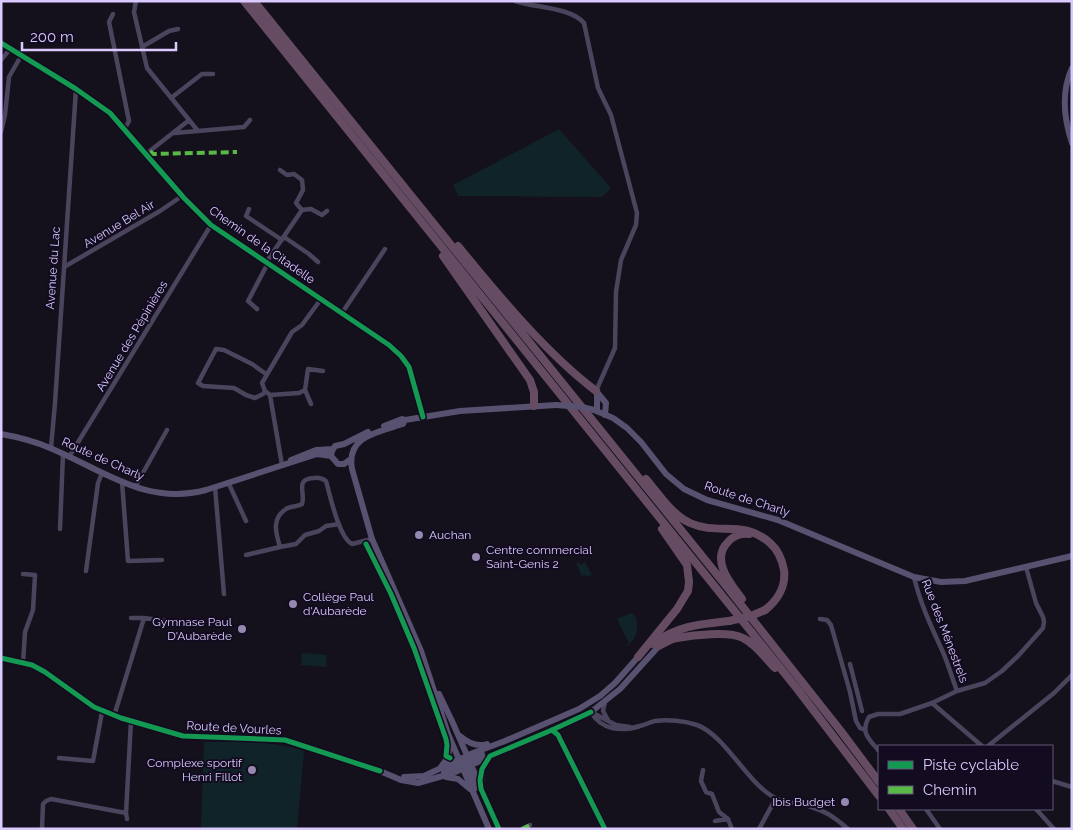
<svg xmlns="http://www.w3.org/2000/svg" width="1073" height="830" font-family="Raleway,sans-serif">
<rect width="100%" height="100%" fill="#14101c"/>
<path fill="#102328" d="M559,129L611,188L602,197L458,196L453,185Z
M579,562L580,565L585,562L592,575L587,577L585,575L582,576L576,563Z
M631,613L636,617C638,630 638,637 627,646L626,645L629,643L617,619Z
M302,653L327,655L326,667L301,665Z
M204,742C238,742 271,740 304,751L297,829H201Z"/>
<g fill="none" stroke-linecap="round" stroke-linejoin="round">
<path stroke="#4a455d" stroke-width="4.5" d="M136,1L134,12L147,68L198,131L244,127L250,120
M515,1C536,8 570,7 584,23L598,88L611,115L637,213L636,225L621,260L616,292L615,348L596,391
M113,14L109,22L129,121L124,130
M142,47L169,31L178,29
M1,60L10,49
M171,98L202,74H213
M1,132L5,115L9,77L21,56
M174,133L198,131
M146,154L188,121
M280,170L287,175L294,174L302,180L303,190L296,203L302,210
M249,209L246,216L282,240
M284,237L309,254L318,262
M267,261L302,210L311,209L322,215L327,211
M64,267L160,211L182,196
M257,309L248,301L268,263
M342,313L385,249
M265,391L263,394L255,398L246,395L234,388L203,386L198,383L216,349L224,350L252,364L266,374
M270,395L299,393L305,390
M311,404L305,390L308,369L323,371
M51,448L55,403L76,89
M69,457L211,225
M282,465L270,395L265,391L262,383L292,332L302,325L321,299
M122,482L128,561L162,560
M228,482L246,521
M135,487L167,430
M215,487L224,594
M339,524L326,526L319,531L305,535L296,544L280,547C276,533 271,519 286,509C290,506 297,507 302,504C306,493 294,479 314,478C319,477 322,478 326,481C330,495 339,538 352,544L372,539
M60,529L63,454
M246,555L280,547
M86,571L98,483L102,473
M23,574L35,575L33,610L25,632L23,663
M914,577C920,603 931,626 942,650C948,663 952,678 957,691
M131,618H144
M820,619L827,620L831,625L850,692L856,721L860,728L865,730
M850,664L862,711
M605,702L603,711L608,720
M932,703L982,746
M591,712C601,730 621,732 640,726C645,725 650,722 655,721C668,719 685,721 697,725C725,735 747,783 775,798C784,802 795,803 805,805C825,811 832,815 848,829
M591,712L616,725L630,727
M114,716L144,618L188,624
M988,746L1054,693L1072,675
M879,751C869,739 860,733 869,717L878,714H900L932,703L957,691L985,683L1002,671L1018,656L1043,628L1044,622L1043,617L1036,603L1026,567
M59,758L93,761L102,712
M703,770L701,781L706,792L712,794L719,812L728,819
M1052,781L1072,787
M926,809L940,829
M1036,809L1054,829
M127,819L126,813L131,721
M715,821L728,819L732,829
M42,829L43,804L46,801L51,799L126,813
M522,829L530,825
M759,829L776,798"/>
<path stroke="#585170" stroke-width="6" d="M1,43L76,89L110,113L184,198L211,225L389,345L401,356L409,367L423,417
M1072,68C1061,92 1064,119 1072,143
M596,391L606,403L605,415
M597,392V411
M594,410L613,418L627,428L641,442L666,474L684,489L707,500L778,520L914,577L941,582L965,581L1072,556
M405,420L403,424C378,432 346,436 352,469L372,539L421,651L448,734L489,829
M384,426L402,419L405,420L460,411L556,405
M1,434C18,437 34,441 50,448C103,470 146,506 206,490L317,454L331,456
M351,459L344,464H338L331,456L332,451L335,446L344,444L368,432
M291,460L316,450L333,449
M1,658L32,665L45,672L94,707L121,718L183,736L285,740L380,771L401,780L418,783L453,773L591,712L620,689L659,646
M439,694L452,721L499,829
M460,736C468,743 477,747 487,744
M467,765L476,788
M441,767L448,757L450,742
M444,773L482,754
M404,777L424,776L473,753L505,741L579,709L600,696L615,683L638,657
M446,777L458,779L470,789
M481,783L482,769L489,758"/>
<path stroke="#664c63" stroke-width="8" d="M244,1L798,690L879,796
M254,1L723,582L840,730L879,782
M458,246C497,294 547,354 596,391
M443,256L530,380L534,392V406
M646,479C659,494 671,514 690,523C719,536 743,519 770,543C778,550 782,559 784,570C786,586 778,600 765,610
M742,599C731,584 710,560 728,542C733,536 741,533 749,534
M653,644C676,626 700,624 729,621
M659,646C665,643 670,639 677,638C693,635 729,631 743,638C756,644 765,658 775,668
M638,657L677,609L688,591L689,582L687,565L662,529
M889,809L903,829
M899,809L913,829"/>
<path stroke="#585170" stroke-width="6" d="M556,405L582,407L594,410"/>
<path stroke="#664c63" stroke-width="8" d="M729,621L751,616L765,610"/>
<path stroke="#58b947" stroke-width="4" stroke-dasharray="8 4" stroke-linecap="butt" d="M150,151L153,154L237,152
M522,829L530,825"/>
<defs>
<path id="cycleway" d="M1,43L76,89L110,113L184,198L211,225L389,345L401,356L409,367L423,417
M366,544L391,594L414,648L446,739L447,745L446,756L450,758
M1,658L32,665L45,672L94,707L121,718L183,736L285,740L380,771
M552,730L558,735L605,829
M499,829L481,789L480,780L482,769L490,756L552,730L591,712"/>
</defs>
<use href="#cycleway" stroke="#130c20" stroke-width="8"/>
<use href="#cycleway" stroke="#139951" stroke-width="5"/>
</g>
<g fill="#9589b0" stroke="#130c20" stroke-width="2">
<circle cx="419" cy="535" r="5"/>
<circle cx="476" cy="557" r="5"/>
<circle cx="293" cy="604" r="5"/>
<circle cx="242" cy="629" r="5"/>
<circle cx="252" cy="770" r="5"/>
<circle cx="845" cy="802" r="5"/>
</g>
<g text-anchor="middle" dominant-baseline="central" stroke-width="4" stroke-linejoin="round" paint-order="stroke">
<g font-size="12" fill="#dacaff" stroke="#130c20">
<text transform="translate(119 224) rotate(-31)">Avenue Bel Air</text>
<text transform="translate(262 245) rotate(35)">Chemin de la Citadelle</text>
<text transform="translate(53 268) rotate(-86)">Avenue du Lac</text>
<text transform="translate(132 336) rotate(-59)">Avenue des Pépinières</text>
<text transform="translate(103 459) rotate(24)">Route de Charly</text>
<text transform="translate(747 499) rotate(18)">Route de Charly</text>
<text transform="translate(945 631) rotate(69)">Rue des Ménestrels</text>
<text transform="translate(234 728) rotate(3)">Route de Vourles</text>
</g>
<g font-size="12" fill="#dacaff" stroke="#130c20" text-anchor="start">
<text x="429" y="535">Auchan</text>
<text x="486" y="550">Centre commercial<tspan x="486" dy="14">Saint-Genis 2</tspan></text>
<text x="303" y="597">Collège Paul<tspan x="303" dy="14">d'Aubarède</tspan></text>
<text x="232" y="622" text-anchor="end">Gymnase Paul<tspan x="232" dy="14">D'Aubarède</tspan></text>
<text x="242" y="763" text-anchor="end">Complexe sportif<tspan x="242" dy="14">Henri Fillot</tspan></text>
<text x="835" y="802" text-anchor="end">Ibis Budget</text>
</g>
</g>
<rect width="1073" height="830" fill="none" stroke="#dacaff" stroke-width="5"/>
<rect x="878" y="745" width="175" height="65" fill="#130c20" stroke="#635879"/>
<rect x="888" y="761" width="25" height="8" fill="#139951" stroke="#635879"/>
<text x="923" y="770" font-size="15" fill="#dacaff">Piste cyclable</text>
<rect x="888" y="786" width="25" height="8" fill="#58b947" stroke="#635879"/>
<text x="923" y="795" font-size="15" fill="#dacaff">Chemin</text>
<path d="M22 42v8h154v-8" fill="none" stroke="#dacaff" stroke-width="2.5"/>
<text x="30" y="42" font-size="15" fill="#dacaff" stroke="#130c20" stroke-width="4" paint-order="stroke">200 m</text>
</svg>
